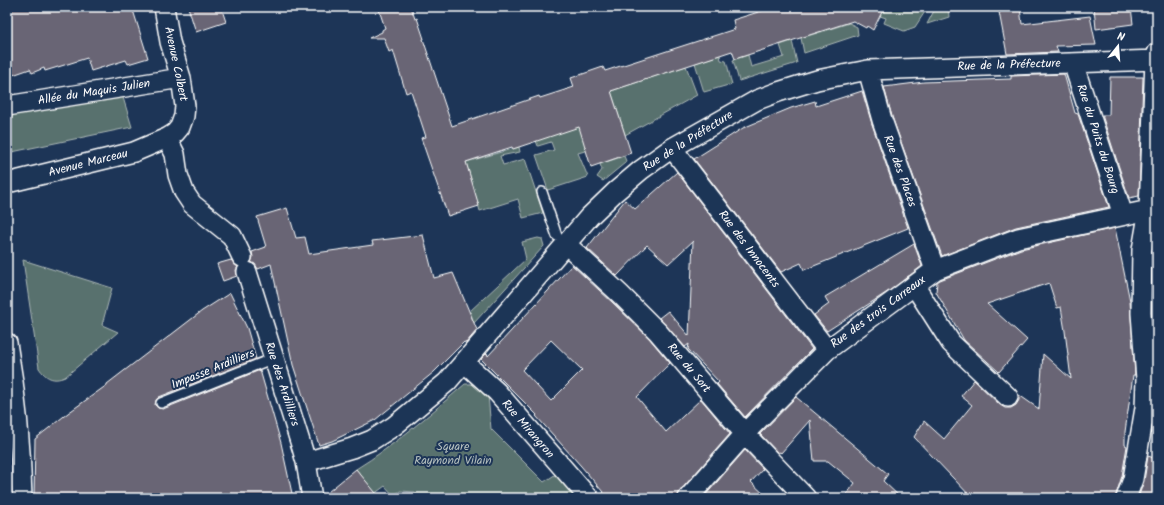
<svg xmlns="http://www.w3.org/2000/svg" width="1164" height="505" font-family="Kalam,sans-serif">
<rect width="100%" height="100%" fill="#1d3557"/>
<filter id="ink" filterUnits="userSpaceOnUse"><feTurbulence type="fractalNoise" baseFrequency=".025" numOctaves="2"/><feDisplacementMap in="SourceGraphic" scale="8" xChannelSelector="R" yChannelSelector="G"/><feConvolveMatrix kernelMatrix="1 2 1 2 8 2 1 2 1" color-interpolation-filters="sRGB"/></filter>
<g filter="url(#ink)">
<path fill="#58716e" stroke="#acb8b6" d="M897,7H928L915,27L904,31L884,23L886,18L880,16L879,13Z
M936,7H948L949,17L927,24Z
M849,23L857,27L858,35L804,53L801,38Z
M792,41L797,63L739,81L733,60L748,55L751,67L784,57L780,45Z
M720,55L721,60L726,61C729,69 729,76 732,84L704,92L695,63Z
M686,66L697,95L625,135L611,91Z
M121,91L132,127L7,153V107Z
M586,122L595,148L578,153L588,177L548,190L536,155L554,150L551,142L538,146L536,141Z
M519,147L520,152L500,156L503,165L525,159L543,213L523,218L518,199L480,211L466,162Z
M624,156L626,161L625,163L603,181L597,177L602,170L600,164Z
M538,238L542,239L544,246L474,323L470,311L526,259L522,242Z
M23,260L112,288L102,325L118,332L65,377C53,382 46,378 39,368Z
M465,384H477L488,395L491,429L544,482L556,474L577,498H419L415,492L400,491L394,496L385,486L374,494L356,469C395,445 430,414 465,384Z"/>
<path fill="#696574" stroke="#fff" fill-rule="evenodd" d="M7,7H132L148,58L128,64L126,60L91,71L87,58L45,71L44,68L32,73L30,69L7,77Z
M188,7H221L226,22L196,32Z
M378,7H411L415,19L417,18L424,39H423L452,126L539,96L540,98L574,87L571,78L603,67L605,71L735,29L733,20L774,7H885V11L882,12L873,30L867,26L866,28L853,21L735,59L732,51L611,91L631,153L591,167L579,127L513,149L512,147L466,162L479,206L448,216L421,138L426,137L411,91L406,93L393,50L389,52L384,38H369L382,32V30L385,28Z
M1094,7H1131L1133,24L1096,29Z
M1020,8L1022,24L1090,16L1096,45L1056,46L1058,52L1007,54L999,12Z
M1064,74L1075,113L1078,114L1109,207L1016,227L942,256L892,117L884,87L924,82L1011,79V76Z
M1110,77H1143L1139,196L1129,198L1102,115H1109Z
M862,91L872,124L908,228L804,270L801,263L781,272L694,159L743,128L791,108L815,101L816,106Z
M677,172L812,349L745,417L717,384L719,382L688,349L689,344L685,347L659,318L668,311L689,336L693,241L668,264L647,245L617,276L587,248L625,200L635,209Z
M287,208L296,238L305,237L309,254L373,245L372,241L423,235L434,278L453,273L477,330L466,343L464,342L434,372L375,420L332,441L319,445L293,365L271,264L258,269L255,264L251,262L253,257L252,252L266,247L257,217Z
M1115,228L1130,301L1135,375H1133L1125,432V445L1127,446L1122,476L1115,498H972L914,437L924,421L944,439L972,405L961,396L974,380L1000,405L1005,408H1011L1016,405L1019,400V395L1039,409L1043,354L1071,379L1065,331L1061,307L1057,308L1049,283L987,304L1027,340L999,372L964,340L936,292L937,282L940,280L1021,249Z
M914,244L922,266L889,291L827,331L814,315L829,304L825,297Z
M231,260L238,267L236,270L237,276L223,281L217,264Z
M572,265L612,302L650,339L670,363L637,397L666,432L701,399L730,434L680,491L677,498H608L581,466L536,416L537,415L481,359L487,353L488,356ZM551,340L582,370L551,401L522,370Z
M230,293L247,328L256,359L159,397L156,400L155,405L158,408L163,409L260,370L281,443L293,498H34L35,439L68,413L107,385V384L202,311Z
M796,397L888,474L883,481L901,498H844L855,483L828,461H814L810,420L781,453L780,452L778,453L760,434Z
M745,450L763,469L751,482L768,498H703Z
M1148,456L1157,459V498H1138L1144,481Z
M356,469L380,498H323V496Z"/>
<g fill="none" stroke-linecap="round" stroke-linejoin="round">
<defs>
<path id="service" d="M542,192L557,236
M161,403L274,358"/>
<path id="minor" d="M1073,63L1123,215
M868,70L882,120L935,270
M7,106L181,78
M167,138L175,154L178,175L184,192L192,204L232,236L242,257
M672,148L827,350
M7,183L134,152L167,138L175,133L180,127L184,116L185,106L181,78L170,42L164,7
M566,244L620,294L658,332L745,434L806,498
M247,272L302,448L306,462L312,498
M914,285L951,343L1008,397
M7,343C16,394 21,446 22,498
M465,363L497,392L589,498
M306,462L352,448L372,440L394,426L447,382L589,217L615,192L641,170L672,148L757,100L778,92L817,80L868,70L1157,60
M688,498L750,428L827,350L935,270L1018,238L1149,210
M1126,498L1133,479L1145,408L1146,379L1141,313L1142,250L1149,210L1155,60L1157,53"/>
</defs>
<use href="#service" stroke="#fff" stroke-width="12"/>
<use href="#minor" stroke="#fff" stroke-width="22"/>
<use href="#service" stroke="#1d3557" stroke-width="9"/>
<use href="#minor" stroke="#1d3557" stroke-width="19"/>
</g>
</g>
<g text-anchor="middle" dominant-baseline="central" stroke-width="4" stroke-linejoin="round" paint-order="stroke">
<g font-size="12" fill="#fff" stroke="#1d3557">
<text transform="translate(176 64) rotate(78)">Avenue Colbert</text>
<text transform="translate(1009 65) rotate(-2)">Rue de la Préfecture</text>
<text transform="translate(94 92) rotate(-9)">Allée du Maquis Julien</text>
<text transform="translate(1098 139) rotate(72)">Rue du Puits du Bourg</text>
<text transform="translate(688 141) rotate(-32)">Rue de la Préfecture</text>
<text transform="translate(88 163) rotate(-14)">Avenue Marceau</text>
<text transform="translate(900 171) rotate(70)">Rue des Places</text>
<text transform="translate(749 249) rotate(53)">Rue des Innocents</text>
<text transform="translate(878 312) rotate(-36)">Rue des trois Carreaux</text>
<text transform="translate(689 368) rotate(50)">Rue du Sort</text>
<text transform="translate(213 369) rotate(-22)">Impasse Ardilliers</text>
<text transform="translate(282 384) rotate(72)">Rue des Ardilliers</text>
<text transform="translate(528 429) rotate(49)">Rue Mirangron</text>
</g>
<g font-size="12" fill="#b4bfbe" stroke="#1d3557">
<text x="453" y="446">Square<tspan x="453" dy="14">Raymond Vilain</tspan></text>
</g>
</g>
<rect width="1164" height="505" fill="none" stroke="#1d3557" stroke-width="24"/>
<rect x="12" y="12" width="1140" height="481" fill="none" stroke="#fff" stroke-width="1.5" filter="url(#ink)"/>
<g transform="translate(1118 46) rotate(17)" stroke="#1d3557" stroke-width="3" paint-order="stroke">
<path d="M0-3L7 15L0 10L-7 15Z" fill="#ffffff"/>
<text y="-6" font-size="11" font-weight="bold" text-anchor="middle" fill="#ffffff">N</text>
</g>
</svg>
